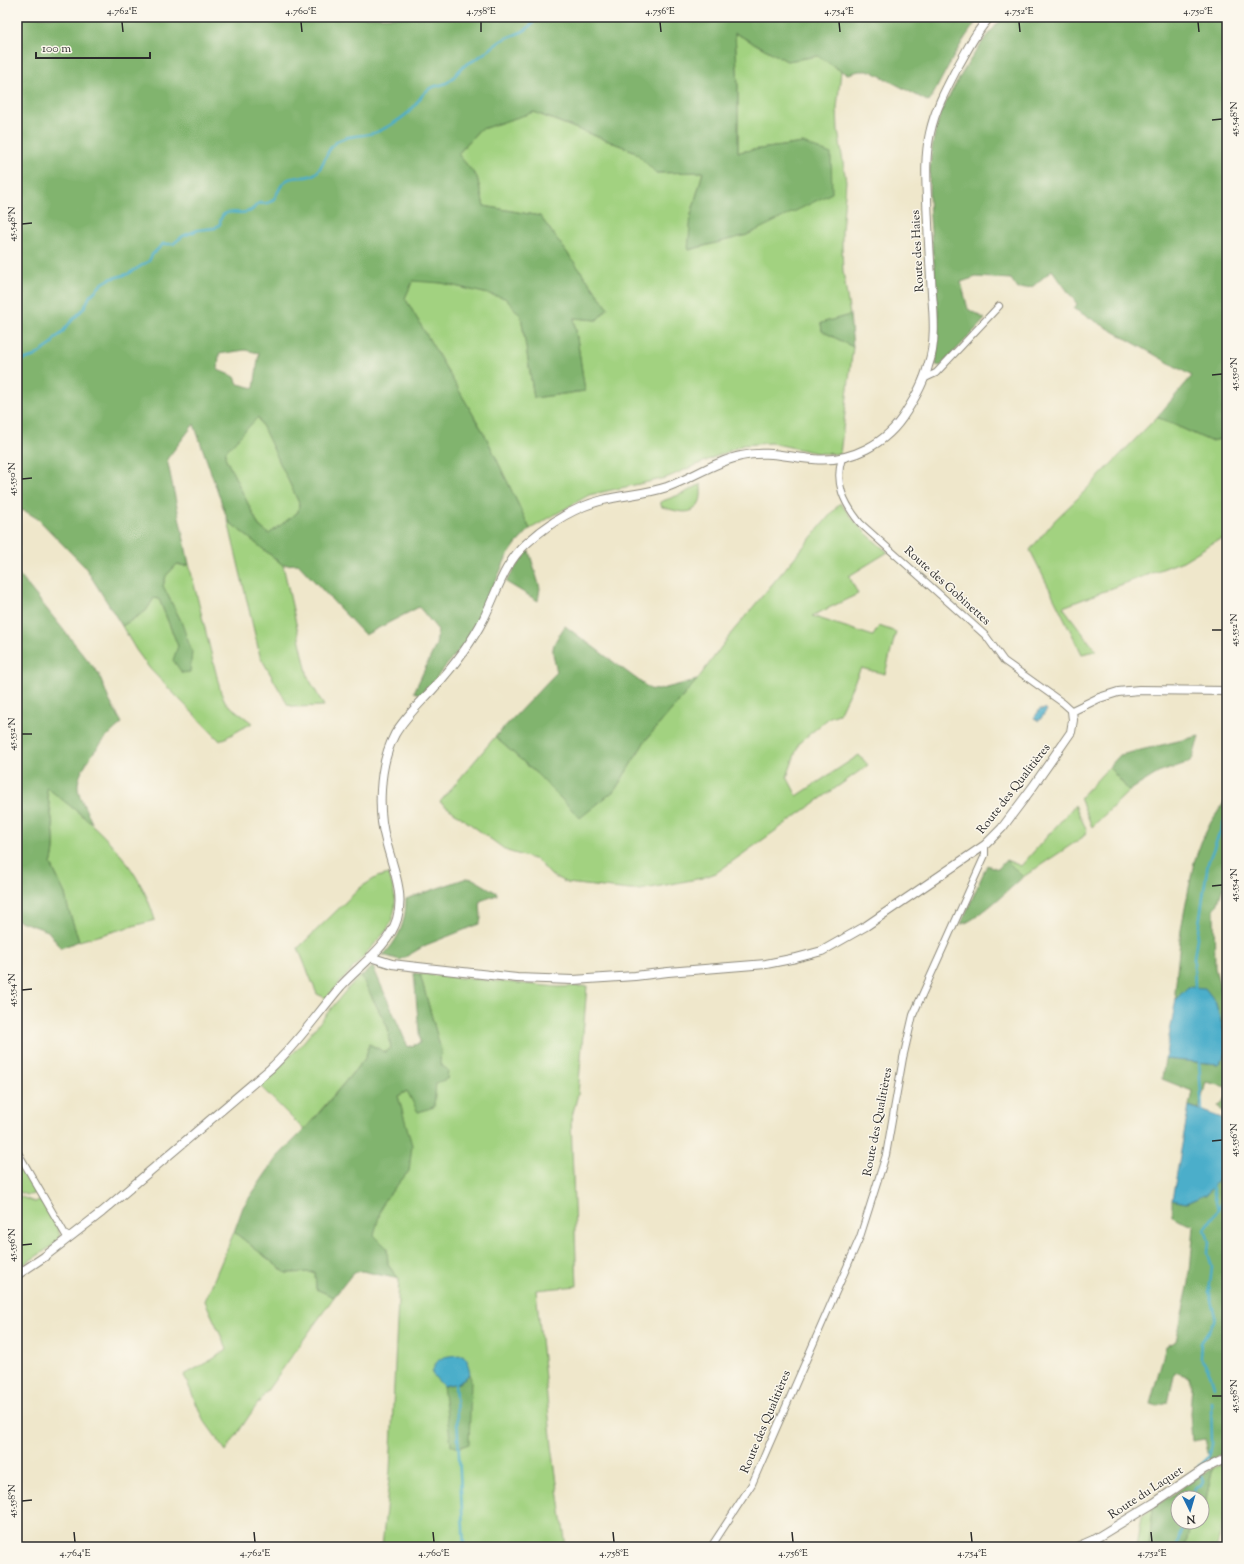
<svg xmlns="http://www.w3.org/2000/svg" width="1244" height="1564" font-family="'Sorts Mill Goudy',serif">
<rect width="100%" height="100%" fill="#fbf7ec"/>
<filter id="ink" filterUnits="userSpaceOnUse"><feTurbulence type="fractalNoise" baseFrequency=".025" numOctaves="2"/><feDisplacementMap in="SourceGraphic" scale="8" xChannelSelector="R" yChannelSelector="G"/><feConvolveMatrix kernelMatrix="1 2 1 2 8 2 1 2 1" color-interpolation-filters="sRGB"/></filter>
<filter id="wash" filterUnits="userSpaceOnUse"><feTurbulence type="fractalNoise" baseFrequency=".012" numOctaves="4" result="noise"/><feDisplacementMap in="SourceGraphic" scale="16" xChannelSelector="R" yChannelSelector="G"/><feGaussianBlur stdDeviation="0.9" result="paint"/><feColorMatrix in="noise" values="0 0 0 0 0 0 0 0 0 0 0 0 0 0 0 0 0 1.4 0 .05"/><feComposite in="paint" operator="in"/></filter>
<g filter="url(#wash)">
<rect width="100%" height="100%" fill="#efe7cb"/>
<path fill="#a2d280" stroke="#667e56" d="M735,33L787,61L818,56L841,71L837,108L838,130L846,181L842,231V247L843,271L850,315L821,323L822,331L853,347L840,454L817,453L771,443L743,445L666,478L589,495L530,529L485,435L405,298L413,280L442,283L505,298L521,315L534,398L585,391L574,318L597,320L608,308L540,216L484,206L477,177L458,154L479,130L533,112L634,151L656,173L703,172L691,215L689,250L747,235L803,143L738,152V87Z
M258,416L299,503L298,512L269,534L259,526L225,457V451Z
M1157,417L1210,441L1227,438V538L1216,541L1183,561L1063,607L1096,651L1082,654L1030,550L1055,520L1078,498Z
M701,484C701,490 702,498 699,503C692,518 674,510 662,507L660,502L684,493Z
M840,503C855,522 868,537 888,552L849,576L858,594L812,616L873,636L879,626L896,632L885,674L861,668L839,714L830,717L799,743L787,777L797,796L859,755L868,765L716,873L702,878L640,890H630L567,883L551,875L537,860L507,851L440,802L495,737L537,774L580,817L615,790L645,741L697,680L733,631Z
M228,521L283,565L308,677L324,706L296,707L288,705L260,656Z
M177,564L185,566L189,564L221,693L226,703L252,723L220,741L150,669L136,650L122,626L146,611L154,598L159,599L178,646L182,673L181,621L163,586L166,576Z
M1109,767L1129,791L1092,827L1080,798Z
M46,786C94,825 137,858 155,920L79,941L68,908L65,894L51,864C59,841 50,810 46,786Z
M1075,805L1087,831L1083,837L1023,877L1006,860L1021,866Z
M389,874C396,898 399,906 387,930L326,998L317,994L298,948L361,887L377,877Z
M420,974L558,987L587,986L578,1094L571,1120L577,1286L536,1290L552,1446L566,1547H557L527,1542L528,1547H382L390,1470L399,1279L388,1265L387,1248L373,1235L383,1202L409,1171L403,1115L398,1096L407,1091L436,1083L441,1050Z
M361,976L388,1028L391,1049L385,1052L369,1044L366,1057L304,1130L260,1086L301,1045L348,988Z
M17,1159L37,1192C29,1197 25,1195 17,1191Z
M17,1195L34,1202L39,1201L46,1205L58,1229L60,1236L58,1242L23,1265L17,1253Z
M234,1232L286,1273L315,1272L316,1289L334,1297L249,1416L226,1451L203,1419L184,1375L213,1359L227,1349L205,1301Z
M1227,1462V1505L1217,1547H1185L1189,1531L1197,1522H1202V1516L1213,1468Z
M1153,1508L1149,1547H1136L1141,1516Z"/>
<path fill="#81b46e" stroke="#56704c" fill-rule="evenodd" d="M17,17H980C959,43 945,73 929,102L871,71H859L848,74L841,71L818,56L787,61L735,33L738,87V152L803,143L831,154L832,193L747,235L688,250L691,215L703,172L656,173L634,151L534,112L479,130L458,154L477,177L484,206L540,216L608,308L597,320L574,318L585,391L534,398L521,316L505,298L442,283L413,281L405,298L485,435L530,529L516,544L506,558L479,620L468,639L427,689L420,694L414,692L436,645L438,630L419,607L365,635L298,564L283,565L228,521L194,424L167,459L189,564L185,566L177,564L166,576L163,586L181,621L192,652L190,672L182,673L173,660L178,646L159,599L154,598L146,611L122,626L85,567L38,519L25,511L17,510ZM245,350L259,353L254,388L238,384L235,377L218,370L219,354ZM258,417L299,503L298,512L269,534L259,526L225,457L226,451Z
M1004,17H1227V438L1210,441L1157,417L1192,376L1074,309L1077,304L1052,270L1032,287L1018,289L1011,279L976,277L961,282L968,309L985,319L941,366L936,365C937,349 938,333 938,317C936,256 921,193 935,133C938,118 945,104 952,91C967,64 982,39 1004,17Z
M850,315L853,347L822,331L821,323Z
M529,551L540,588L538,601L506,582L514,569Z
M17,572L99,674L109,700L122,723C107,735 76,768 78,788C79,798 88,813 92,823L46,787C50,812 59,840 51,864L65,894L68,908L79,941L61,948L48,931L17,920Z
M565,626L650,689L658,690L697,680L645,741L615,790L580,818L537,774L495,737L557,672C551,646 550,649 565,626Z
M1199,736L1193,758L1189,762L1158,773L1129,791L1109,767L1120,755Z
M1227,798V874L1217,906L1214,908L1215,968L1227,1013V1041L1215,1001L1188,987L1176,999L1175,993L1181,929L1194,862L1202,840L1211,822Z
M1006,860L1023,877C1013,886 973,924 961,924L987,865L998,869Z
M467,878L473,879L497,893V895L480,901L481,919L479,924L426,945L400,960L383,955C399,940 406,921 406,899Z
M373,967L408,1047L420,1043L414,973L420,974L441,1050L440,1064L448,1070L447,1079L436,1083L434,1107L418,1112L407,1091L398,1096L412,1145L409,1171L383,1202L374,1235L387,1248L388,1265L399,1279L362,1271L353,1273L334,1297L316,1289L315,1272L286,1273L234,1232L243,1207L277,1157L310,1124L366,1057L369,1044L385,1052L391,1048L388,1028L361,976Z
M1227,1050V1087L1206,1082L1199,1109L1189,1106L1192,1091L1162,1079L1165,1059L1218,1064L1224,1058Z
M1227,1097V1117L1218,1106Z
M1227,1168V1453L1210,1460L1205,1439L1192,1441L1190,1413L1192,1385L1189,1377L1175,1372L1168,1403L1157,1406L1150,1404L1166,1346L1176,1341L1189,1283L1194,1226L1175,1219L1172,1216V1200L1186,1203L1207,1194Z
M470,1374L471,1381L469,1444L458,1448L451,1445L443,1386L459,1383Z
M1213,1468L1202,1516V1498H1178V1522H1197L1189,1531L1185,1547H1149L1153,1508L1193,1480Z"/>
<path fill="#4baeca" stroke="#3b6c7a" d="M1045,708L1047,710L1039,721L1034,718L1040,709L1043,710Z
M1188,987L1205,988L1215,1001L1227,1041V1050L1224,1058L1218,1064L1165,1059L1176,999Z
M1189,1106L1227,1120V1168L1207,1194L1186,1203L1172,1200Z
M463,1355L467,1360L470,1374L459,1383L443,1386L432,1374C436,1355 446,1356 463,1355Z"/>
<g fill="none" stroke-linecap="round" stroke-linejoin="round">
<path stroke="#4baeca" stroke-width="2.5" d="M17,362L35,356L51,345L55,338L61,334L67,326L84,308L90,296L103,283L110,279L128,274L149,261L152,255L163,244H173L183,236L198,230L215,228L220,224C221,206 236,215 247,212C254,211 254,206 259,203C279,207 275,187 287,180C295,175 308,180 316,173C325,165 326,150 335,143C348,133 365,138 379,131C388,127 401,119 409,112C417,105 420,95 429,89C434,85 442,86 448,82C454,78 458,71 463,67C467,63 472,62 476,59C484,54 491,48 498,43C514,31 526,37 536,17
M1195,989L1194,958L1208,863L1227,814
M1199,1060L1202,1113
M1212,1185L1218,1210
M455,1381L464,1547
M1214,1387C1213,1379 1206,1363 1200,1358L1201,1342L1214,1322L1215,1316L1209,1293L1212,1267L1208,1253L1209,1242L1205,1229L1227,1196
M1193,1498L1195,1488L1201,1486L1203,1481L1199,1466L1209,1456L1212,1444L1211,1401
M1177,1547L1180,1534L1186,1522"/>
</g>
</g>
<g filter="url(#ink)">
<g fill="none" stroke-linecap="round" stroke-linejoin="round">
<defs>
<path id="street" d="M923,379L936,373L999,306
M842,458C834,483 844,503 860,523L986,636L1004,661L1063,703L1072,711
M17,1151L68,1239
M711,1547L752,1484L860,1237L886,1155L903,1058L913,1015L985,855V845"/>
<path id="secondary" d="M370,957L392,964L409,966L517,978L573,980L635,976L668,972L766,964L796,958L822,951L866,926L985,845L1002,828L1032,788L1071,732L1073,720L1072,711L1099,698L1118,692L1139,690L1227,691
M17,1275L44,1257L102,1212L270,1069C297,1044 317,1014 341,986C359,966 389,946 397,919C405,893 392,866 386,841C381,824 380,807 381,790C382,771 386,751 395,734C405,717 419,704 433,689C452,668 471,644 484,618C497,592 504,563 527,543C548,524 575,507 603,500C624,495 646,494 667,487C692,478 716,461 741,456C766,450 788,457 813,459C850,463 887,444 906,412C915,398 924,382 928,366C936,344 934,317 932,294C930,262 928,230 927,199C926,177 925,155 930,133C935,109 947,87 958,66C968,49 976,31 990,17
M1077,1547L1093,1540L1154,1503L1204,1469L1227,1458"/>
</defs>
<use href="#street" stroke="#8d897b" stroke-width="8"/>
<use href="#secondary" stroke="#8d897b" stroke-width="10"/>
<use href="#street" stroke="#fff" stroke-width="6"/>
<use href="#secondary" stroke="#fff" stroke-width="8"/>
</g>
</g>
<path fill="none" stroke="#2b2b2b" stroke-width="1.5" d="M122,22L123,32M301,22L302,32M481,22V32M660,22L661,32M839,22L840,32M1019,22L1020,32M1198,22L1199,32M1212,120L1222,119M22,224L32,223M1212,375L1222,374M22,479L32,478M1212,630H1222M22,734H32M1212,886L1222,885M22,990L32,989M1212,1141L1222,1140M22,1245L32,1244M1212,1396H1222M22,1501L32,1500M74,1532L75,1542M254,1532L255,1542M433,1532L434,1542M613,1532L614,1542M792,1532L793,1542M971,1532L972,1542M1151,1532L1152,1542"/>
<g text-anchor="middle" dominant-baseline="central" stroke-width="3" stroke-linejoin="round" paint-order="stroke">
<g font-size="12" fill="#2b2b2b" stroke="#fbf7ec">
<text transform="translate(918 251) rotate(-93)">Route des Haies</text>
<text transform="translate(947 586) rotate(42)">Route des Gobinettes</text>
<text transform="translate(1014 789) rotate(-52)">Route des Qualitières</text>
<text transform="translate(878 1122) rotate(-79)">Route des Qualitières</text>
<text transform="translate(766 1422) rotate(-67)">Route des Qualitières</text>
<text transform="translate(1146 1493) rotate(-33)">Route du Laquet</text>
</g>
</g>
<rect width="1244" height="1564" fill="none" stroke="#fbf7ec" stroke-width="44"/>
<g transform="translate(1190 1510) rotate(175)"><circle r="19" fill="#fbf7ec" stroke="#a8a59f"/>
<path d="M0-3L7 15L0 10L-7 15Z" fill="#1f6fb2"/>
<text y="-6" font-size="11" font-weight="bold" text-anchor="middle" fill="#2b2b2b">N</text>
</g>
<path d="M36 52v6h114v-6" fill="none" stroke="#2b2b2b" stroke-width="2"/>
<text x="42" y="52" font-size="12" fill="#2b2b2b" stroke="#fbf7ec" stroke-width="3" paint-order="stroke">100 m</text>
<rect x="22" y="22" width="1200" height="1520" fill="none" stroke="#2b2b2b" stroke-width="1.5"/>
<g font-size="10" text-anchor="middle" fill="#2b2b2b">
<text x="122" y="14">4.762°E</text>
<text x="301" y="14">4.760°E</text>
<text x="481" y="14">4.758°E</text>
<text x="660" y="14">4.756°E</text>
<text x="839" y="14">4.754°E</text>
<text x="1019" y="14">4.752°E</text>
<text x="1198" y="14">4.750°E</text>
<text transform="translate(1233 119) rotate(-90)" y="4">45.548°N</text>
<text transform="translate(11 224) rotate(-90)" y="4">45.548°N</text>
<text transform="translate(1233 374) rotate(-90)" y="4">45.550°N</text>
<text transform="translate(11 479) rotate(-90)" y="4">45.550°N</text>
<text transform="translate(1233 630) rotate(-90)" y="4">45.552°N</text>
<text transform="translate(11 734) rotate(-90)" y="4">45.552°N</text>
<text transform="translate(1233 885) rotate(-90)" y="4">45.554°N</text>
<text transform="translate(11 990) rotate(-90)" y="4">45.554°N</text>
<text transform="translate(1233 1140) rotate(-90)" y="4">45.556°N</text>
<text transform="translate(11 1245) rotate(-90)" y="4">45.556°N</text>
<text transform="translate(1233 1396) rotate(-90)" y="4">45.558°N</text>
<text transform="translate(11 1501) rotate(-90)" y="4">45.558°N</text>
<text x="75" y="1556">4.764°E</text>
<text x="255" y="1556">4.762°E</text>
<text x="434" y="1556">4.760°E</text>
<text x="614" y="1556">4.758°E</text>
<text x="793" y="1556">4.756°E</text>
<text x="972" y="1556">4.754°E</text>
<text x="1152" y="1556">4.752°E</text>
</g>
</svg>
